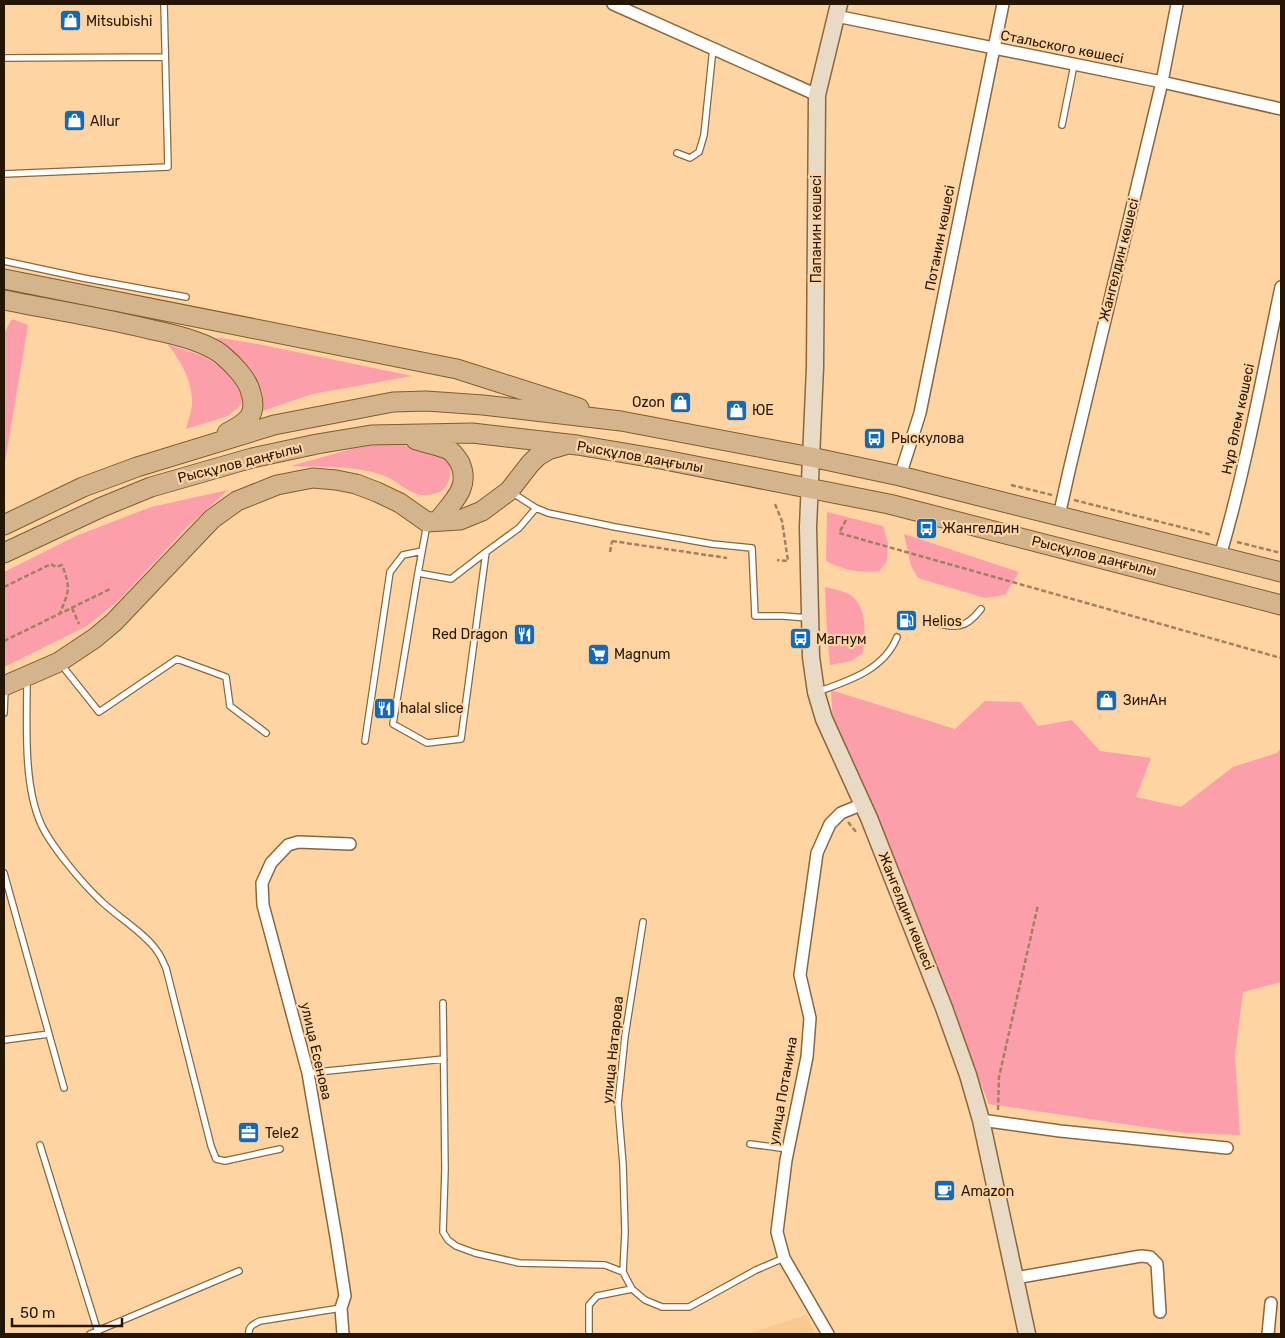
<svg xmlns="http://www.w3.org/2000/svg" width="1285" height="1338" font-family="Rubik,sans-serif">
<rect width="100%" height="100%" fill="#fed4a3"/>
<path fill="#f8ca92" d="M807,1315L815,1334H746Z"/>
<path fill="#fd9eab" d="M12,319L28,325L4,468V333Z
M221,338L258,344L412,376L312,394L263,411C263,402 263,391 259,383C249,363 224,351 207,339Z
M167,344L206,357L233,377L245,392L241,405L228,416L186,429C188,421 191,413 192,405C193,382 181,360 167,344Z
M390,442L439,453L451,464C450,483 448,493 427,495C413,497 401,484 389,478C359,464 322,468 291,466L351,449Z
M228,490L186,528L118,601L87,626L4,667V572L76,536L151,507Z
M827,512L883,526L888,543L887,561L879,571C858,573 846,571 826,561Z
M904,534L1019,572L1005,595L985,598L918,578L911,566Z
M825,587C833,589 845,591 852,596C868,610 865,635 863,653L851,661L830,665L827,633Z
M831,690L955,729L985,701L1020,702L1038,726L1072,720L1100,751L1151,758L1136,797L1181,807L1233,767L1277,753L1281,748V982L1243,992L1235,1055L1240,1135L1185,1133L989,1104L833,723Z"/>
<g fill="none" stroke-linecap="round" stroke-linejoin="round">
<defs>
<path id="service" d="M4,58L165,57
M1062,125L1074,65
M677,153L690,158L699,152L704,135L713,48
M4,174L168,167L164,4
M4,261L83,278L186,297
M511,492L536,508L548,513L615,527L712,544L752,548L755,616H783L808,618
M486,552L451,579L418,573L393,724L427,743L461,739L486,552L519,528L536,508
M418,573L427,524
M932,622C956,628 965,630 981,609
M60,663L99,712L177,659L226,677L230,706L266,733
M27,680C27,724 23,784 41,824C51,846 82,883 100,900C116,916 145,933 157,951C161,956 163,962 166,968L211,1146L216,1159L225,1161L280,1149
M817,692C848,681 884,670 897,637
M4,713L5,688
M365,741L390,572L403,555L422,551
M4,873L64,1088
M443,1003L445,1169L443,1232L448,1240L456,1246L475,1253L519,1263L605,1265L623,1272L632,1289L645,1300L662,1307H689L756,1270L784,1258
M4,1040L49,1034
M308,1073L444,1059
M750,1144L788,1149
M40,1145L98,1332
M623,1272L625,1232L623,1165L618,1104L625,1036L643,922
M90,1334L239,1271
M249,1334C248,1326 254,1324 260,1321L341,1308
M589,1334V1305L597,1296L632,1289"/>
<path id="minor" d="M613,4L817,95
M836,16L1162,82L1281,109
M900,476L920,413L1003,4
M1059,516L1069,471L1162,82L1177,4
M1220,556C1246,468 1262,377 1281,287
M981,1120L1060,1131L1227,1148
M1015,1278L1141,1256L1150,1257L1157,1264L1160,1312
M343,1334L341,1308L345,1296L336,1237L308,1073L263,905L262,883L271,863L288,845L298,842L350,844
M828,1334L784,1258L777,1232L786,1160L807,1057L810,1018L800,975L817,853L830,824L841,813L863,804
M1268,1334L1271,1303"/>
<path id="secondary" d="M839,4L817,95L815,367L808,527L811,657L816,692L824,719L869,818L944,1008L968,1075L981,1120L1027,1334"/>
<path id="primary" d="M4,279L457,369L579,408
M4,300C54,310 104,318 153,330C173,334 205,342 221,354C232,363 248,379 251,393C258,416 246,423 227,433
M416,440C426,443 437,445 447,449C452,451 457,458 460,463C471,488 452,502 438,521
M4,525L83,487L137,467L274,425L393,402L426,401L483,405L621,421L811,457L900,476L1281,572
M4,553L102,507L151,487L252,458L317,444L371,435L472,433L577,445L660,459L889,504L1281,605
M4,686L59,662L95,638L114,622L212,519L237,501L277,485L313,478L336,480L356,484L377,492L400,503L427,522L460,520L482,511L509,491L530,464L538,456L548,450L565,445"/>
</defs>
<use href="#service" stroke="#8b6738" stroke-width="8"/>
<use href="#minor" stroke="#8b6738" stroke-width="14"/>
<use href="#secondary" stroke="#8b6738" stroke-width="19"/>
<use href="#primary" stroke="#835c2b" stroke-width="21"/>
<path stroke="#a1825f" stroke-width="2.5" stroke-dasharray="5 2.5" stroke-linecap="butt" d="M1011,485L1052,495
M1074,500L1212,535
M775,504L782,521L788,561L777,560
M846,520L839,533L1281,658
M612,541L727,558
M1237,542L1281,553
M610,552L612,541
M4,587L51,564L56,567L62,565C71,588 69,591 60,613
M72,608L79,624
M4,641L110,589
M848,822L857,833
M998,1110L999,1077L1038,905"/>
<use href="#service" stroke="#fff" stroke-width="5.5"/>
<use href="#minor" stroke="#fff" stroke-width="11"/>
<use href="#secondary" stroke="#e9dac6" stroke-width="16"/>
<use href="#primary" stroke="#d3b48c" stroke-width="19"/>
</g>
<defs>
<symbol id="shop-square" viewBox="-11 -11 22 22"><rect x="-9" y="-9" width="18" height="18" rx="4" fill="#116bb8" stroke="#fed4a3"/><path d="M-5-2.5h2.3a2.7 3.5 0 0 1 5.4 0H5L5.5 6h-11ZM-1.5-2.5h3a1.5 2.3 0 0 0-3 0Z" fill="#fff"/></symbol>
<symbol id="bus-square" viewBox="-11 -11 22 22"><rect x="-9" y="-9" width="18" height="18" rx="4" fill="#116bb8" stroke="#fed4a3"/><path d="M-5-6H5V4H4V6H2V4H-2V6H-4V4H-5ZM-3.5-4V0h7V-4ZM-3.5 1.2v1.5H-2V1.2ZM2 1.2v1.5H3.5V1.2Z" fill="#fff"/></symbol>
<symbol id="fuel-square" viewBox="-11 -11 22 22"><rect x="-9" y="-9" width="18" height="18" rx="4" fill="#116bb8" stroke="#fed4a3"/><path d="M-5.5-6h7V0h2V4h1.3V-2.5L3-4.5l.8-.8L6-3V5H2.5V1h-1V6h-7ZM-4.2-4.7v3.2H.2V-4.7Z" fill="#fff"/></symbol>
<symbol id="restaurant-square" viewBox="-11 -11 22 22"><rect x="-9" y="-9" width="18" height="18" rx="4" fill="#116bb8" stroke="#fed4a3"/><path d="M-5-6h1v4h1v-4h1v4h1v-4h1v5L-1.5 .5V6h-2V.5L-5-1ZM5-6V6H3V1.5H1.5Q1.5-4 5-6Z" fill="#fff"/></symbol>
<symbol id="supermarket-square" viewBox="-11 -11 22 22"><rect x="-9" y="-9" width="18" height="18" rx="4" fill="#116bb8" stroke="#fed4a3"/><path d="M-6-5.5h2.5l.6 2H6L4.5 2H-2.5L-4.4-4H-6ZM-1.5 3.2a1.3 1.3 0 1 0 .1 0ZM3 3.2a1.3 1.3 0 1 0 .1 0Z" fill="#fff"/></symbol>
<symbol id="office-square" viewBox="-11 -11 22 22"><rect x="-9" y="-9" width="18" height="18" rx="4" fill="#116bb8" stroke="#fed4a3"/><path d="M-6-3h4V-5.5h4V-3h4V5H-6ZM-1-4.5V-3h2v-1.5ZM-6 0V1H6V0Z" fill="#fff"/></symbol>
<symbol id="cafe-square" viewBox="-11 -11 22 22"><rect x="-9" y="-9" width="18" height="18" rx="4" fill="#116bb8" stroke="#fed4a3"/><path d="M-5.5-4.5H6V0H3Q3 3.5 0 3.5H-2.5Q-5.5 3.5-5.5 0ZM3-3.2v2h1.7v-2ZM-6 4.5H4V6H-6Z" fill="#fff"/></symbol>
</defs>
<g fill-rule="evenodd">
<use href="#shop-square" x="58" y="8" width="25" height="25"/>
<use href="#shop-square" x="62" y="108" width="25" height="25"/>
<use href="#shop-square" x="668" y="390" width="25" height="25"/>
<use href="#shop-square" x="724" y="398" width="25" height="25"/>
<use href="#bus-square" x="862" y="426" width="25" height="25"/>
<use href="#bus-square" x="914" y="516" width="25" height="25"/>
<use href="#fuel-square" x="894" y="608" width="25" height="25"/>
<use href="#restaurant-square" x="512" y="622" width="25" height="25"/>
<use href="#bus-square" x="788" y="626" width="25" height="25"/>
<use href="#supermarket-square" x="586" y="642" width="25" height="25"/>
<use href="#shop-square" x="1094" y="688" width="25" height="25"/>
<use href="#restaurant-square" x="372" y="696" width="25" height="25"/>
<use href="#office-square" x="236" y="1120" width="25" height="25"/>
<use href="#cafe-square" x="932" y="1178" width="25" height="25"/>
</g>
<g text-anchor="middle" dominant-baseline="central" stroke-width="4.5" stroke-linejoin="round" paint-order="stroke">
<g font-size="14" fill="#251604" stroke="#fed4a3" text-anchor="start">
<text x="86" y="21">Mitsubishi</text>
<text x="90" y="121">Allur</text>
<text x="665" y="402" text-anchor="end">Ozon</text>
<text x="752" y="410">ЮЕ</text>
<text x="891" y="438">Рыскулова</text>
<text x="942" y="528">Жангелдин</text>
<text x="922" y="621">Helios</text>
<text x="508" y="634" text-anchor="end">Red Dragon</text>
<text x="816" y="639">Магнум</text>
<text x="614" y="654">Magnum</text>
<text x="1123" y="700">ЗинАн</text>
<text x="400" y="708">halal slice</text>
<text x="265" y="1133">Tele2</text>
<text x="961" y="1191">Amazon</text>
</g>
<g font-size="14" fill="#251604" stroke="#fed4a3">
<text transform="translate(1062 47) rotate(11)">Стальского көшесі</text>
<text transform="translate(816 229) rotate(-90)">Папанин көшесі</text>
<text transform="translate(940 238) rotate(-79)">Потанин көшесі</text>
<text transform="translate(1119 260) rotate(-76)">Жангелдин көшесі</text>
<text transform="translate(1238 419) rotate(-78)">Нұр Әлем көшесі</text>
<text transform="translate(640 457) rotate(10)">Рысқұлов даңғылы</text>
<text transform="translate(240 463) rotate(-14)">Рысқұлов даңғылы</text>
<text transform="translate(1094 556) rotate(14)">Рысқұлов даңғылы</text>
<text transform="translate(906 911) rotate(68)">Жангелдин көшесі</text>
<text transform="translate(613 1050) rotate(-84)">улица Натарова</text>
<text transform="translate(316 1051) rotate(77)">улица Есенова</text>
<text transform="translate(783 1091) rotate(-80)">улица Потанина</text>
</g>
</g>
<rect width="1285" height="1338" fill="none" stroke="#251604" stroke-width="10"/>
<path d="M12 1318v8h110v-8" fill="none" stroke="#251604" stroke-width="2.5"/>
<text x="20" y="1318" font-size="15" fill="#251604" stroke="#fed4a3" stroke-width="4" paint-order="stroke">50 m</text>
</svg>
